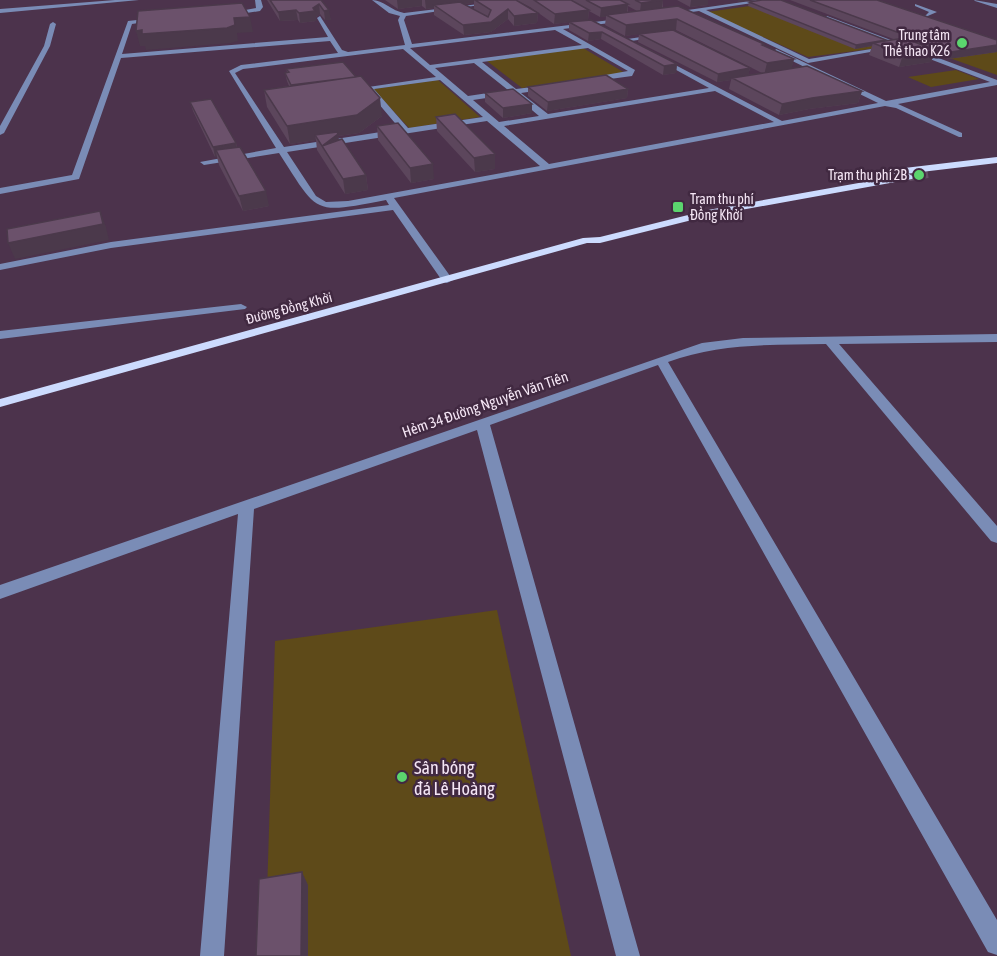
<svg xmlns="http://www.w3.org/2000/svg" width="997" height="956" font-family="'Asap Condensed',sans-serif">
<rect width="100%" height="100%" fill="#4c334c"/>
<path fill="#5e4a19" d="M779,2L886,47L808,57L707,12Z
M997,43V75L916,46Z
M583,48L625,73L522,88L487,61Z
M956,70L979,79L931,87L908,77Z
M438,80L480,117L409,128L373,89Z
M497,610L571,956H265L275,641Z"/>
<g fill="none" stroke-linecap="round" stroke-linejoin="round">
<path stroke="#654e65" stroke-width="8" stroke-dasharray="8 4" stroke-linecap="butt" d="M909,177L928,174"/>
<path fill="#7a8cb6" fill-rule="evenodd" d="M115,0H139L0,13V9Z
M255,0H261L263,7L260,11L227,16L224,14L256,8Z
M372,0C383,0 392,11 404,13L513,0L406,16L404,20L412,44L627,18L625,21L563,29L635,70L632,76L588,82V78L628,71L588,48L482,62L516,89L549,85V89L521,93L548,114L709,88L658,60L660,57L782,121L878,103L774,52L776,49L886,101L990,82L825,19L827,16L997,80V85L898,104L962,133V137H959L896,108L885,106L394,198L453,280L447,283L443,282L393,210L111,248L0,270V264L111,242L389,205L386,200C312,214 319,215 279,153L204,165L200,162L276,148L229,71L241,65L338,53L330,41L121,58L79,179L0,194V188L72,175L128,21L155,18L158,20L132,24L122,54L328,37L317,18L320,16L342,50L348,52L405,45L398,20L400,16L389,13ZM555,30L582,45L430,65L410,48ZM403,49L436,77L348,90L352,92L367,90L400,129L284,147L235,73L243,69ZM474,63L508,90L468,96L435,68ZM440,80L483,117L408,128L374,89ZM715,91L774,122L549,164L504,126ZM513,94L539,116L499,122L473,100ZM487,121L540,166L348,201L326,202L316,196L287,152Z
M757,0H773L706,10L809,59L890,46L893,48L808,63L699,11L670,15L667,13Z
M974,0L997,4V8L975,1Z
M915,4L937,12L923,18L929,12L915,6Z
M53,22L56,24L50,46L4,133L0,135V126L44,46L50,24Z
M661,34L659,37L624,42L621,40Z
M241,304L247,307L245,309L0,339V331Z
M997,334V342L839,344L997,526V543L991,541L826,344C772,345 720,343 668,362L997,920V955L988,952L658,365L490,425L640,956H616L477,430L254,509L224,956H200L238,514L0,599V585L702,343L743,338Z"/>
<path fill="#ccdbfe" fill-rule="evenodd" d="M997,157V163L896,175L892,172L896,169Z
M909,174L914,177L912,179L708,216L600,243H587L0,407V399L583,238L600,237L708,210Z"/>
</g>
<path fill="#5c465c" fill-rule="evenodd" d="M267,0H321L331,20H325L320,14L316,17V21L300,23L298,20L280,21Z
M385,0H516L538,13L537,23L514,26L508,19L491,32L464,35L434,15V8L426,9L422,6L398,9ZM474,3V9L464,4Z
M516,0H663V8L764,46L794,59L791,69L862,91L858,103L809,109L779,115L729,89L731,80L717,82L638,42L639,34L645,33L625,36L605,25L606,17H600L589,11L588,20H591L677,64L676,73L663,75L601,39L588,41L569,30V22L554,24L530,7ZM628,6L637,11L628,12ZM674,30H676L762,73L748,75L750,68Z
M677,0H708V5L690,7Z
M790,0H877L997,40V52L948,59L934,54L931,62L899,67L869,55L872,46L855,49L748,6L749,2L885,41L896,40Z
M286,69L382,116L359,133L338,136L339,140L366,175L368,190L345,194L317,150L316,140L290,144L267,107L264,90L289,86L287,81L285,73L287,72Z
M528,87L628,89L627,98L547,111L528,96Z
M485,93L532,113L503,118L485,102Z
M190,102L236,143L237,147L269,206L243,211L219,165L217,157H215L193,111Z
M436,117L495,169L475,172L437,131Z
M377,126L434,179L411,183L378,140Z"/>
<path fill="#4b394b" d="M397,0H422V6L398,9Z
M425,0H474V3L437,7L434,5V8L426,9Z
M663,0L662,9L640,12L641,3Z
M691,0H708V5L690,7Z
M738,0H758L738,2Z
M319,4L320,14L316,17V21L300,23L299,13L313,8Z
M628,4L627,14L606,15V17H600L601,8Z
M508,9V19L491,32L464,35L463,25L491,22Z
M296,10L298,20L280,21L278,12Z
M329,10L331,20H325L324,11Z
M589,10L588,20L554,24L555,14Z
M538,13L537,23L514,26V16Z
M250,17L253,32L237,33L238,41L231,43L146,50L145,46H140L136,31L234,18Z
M677,19L676,30L625,36L626,25Z
M602,32L601,39L588,41L589,33Z
M886,40L873,43L872,46L855,49L856,45Z
M997,45V52L948,59L951,52Z
M935,50L931,62L899,67L903,55Z
M794,59L791,71L764,75L767,63Z
M677,64L676,73L663,75L664,66Z
M750,68L748,77L732,78L731,80L717,82L718,74Z
M628,89L627,98L547,111L548,102Z
M862,91L858,103L809,109L779,115L782,104L812,98Z
M380,98L382,116L359,133L338,136L340,148L322,146L324,160L322,146L315,135L316,140L290,144L287,126Z
M532,104V113L503,118V108Z
M236,143L238,153L216,150L217,157H215L213,147Z
M495,154V169L475,172L474,158Z
M433,164L434,179L411,183L410,168Z
M366,175L368,190L345,194L343,179Z
M266,191L269,206L243,211L239,196Z
M100,211L106,227L109,240L15,259L8,243Z
M302,872L308,885V956H301Z"/>
<path fill="#6b516b" stroke="#4b394b" stroke-width="1.5" d="M270,0H321L329,10L324,11L319,4L313,8L315,11L299,13L296,10L278,12Z
M475,0H516L538,13L514,16L508,9L491,22L463,25L434,5L460,2L488,17L491,10Z
M534,0H571L589,10L555,14Z
M586,0H620L628,4L601,8Z
M635,0H663L641,3Z
M762,0H781L886,40L856,45L749,2Z
M810,0H877L997,40V45L951,52Z
M242,3L250,17L234,18L235,25L227,28L142,34V30L136,31L138,11Z
M678,6L764,44L762,45L794,59L767,63L677,19L626,25L606,15Z
M591,20L677,64L664,66L602,32L589,33L569,22Z
M673,30L750,68L718,74L639,34Z
M904,38L935,50L903,55L873,43Z
M343,62L356,77L291,85L285,73L289,72L286,69Z
M807,66L862,91L812,98L782,104L732,78Z
M606,75L628,89L548,102L528,87Z
M361,76L380,98L357,115L287,126L264,90Z
M513,89L532,104L503,108L485,93Z
M211,99L236,143L213,147L190,102Z
M455,114L495,154L474,158L436,117Z
M398,123L433,164L410,168L377,126Z
M337,132L338,134L322,146L315,135Z
M342,139L366,175L343,179L322,146Z
M240,147L266,191L239,196L216,150Z
M100,211L103,224L8,243L7,229Z
M302,872L301,956H256L259,879Z"/>
<g fill="#5bd56e" stroke="#412941" stroke-width="2">
<circle cx="962" cy="43" r="6"/>
<circle cx="919" cy="175" r="6"/>
<rect x="672" y="201" width="12" height="12" rx="3"/>
<circle cx="402" cy="777" r="6"/>
</g>
<g text-anchor="middle" dominant-baseline="central" stroke-width="5" stroke-linejoin="round" paint-order="stroke">
<g font-size="14" fill="#f5e6f5" stroke="#412941" text-anchor="end">
<text x="950" y="35">Trung tâm<tspan x="950" dy="16">Thể thao K26</tspan></text>
<text x="907" y="175">Trạm thu phí 2B</text>
<text x="690" y="199" text-anchor="start">Trạm thu phí<tspan x="690" dy="16">Đồng Khởi</tspan></text>
</g>
<g font-size="14" fill="#f5e6f5" stroke="#412941">
<text transform="translate(289 308) rotate(-15)">Đường Đồng Khởi</text>
</g>
<g font-size="15" fill="#f5e6f5" stroke="#412941">
<text transform="translate(485 404) rotate(-19)">Hẻm 34 Đường Nguyễn Văn Tiên</text>
</g>
<g font-size="18" fill="#f5e6f5" stroke="#412941" text-anchor="start">
<text x="414" y="767">Sân bóng<tspan x="414" dy="21">đá Lê Hoàng</tspan></text>
</g>
</g>
</svg>
